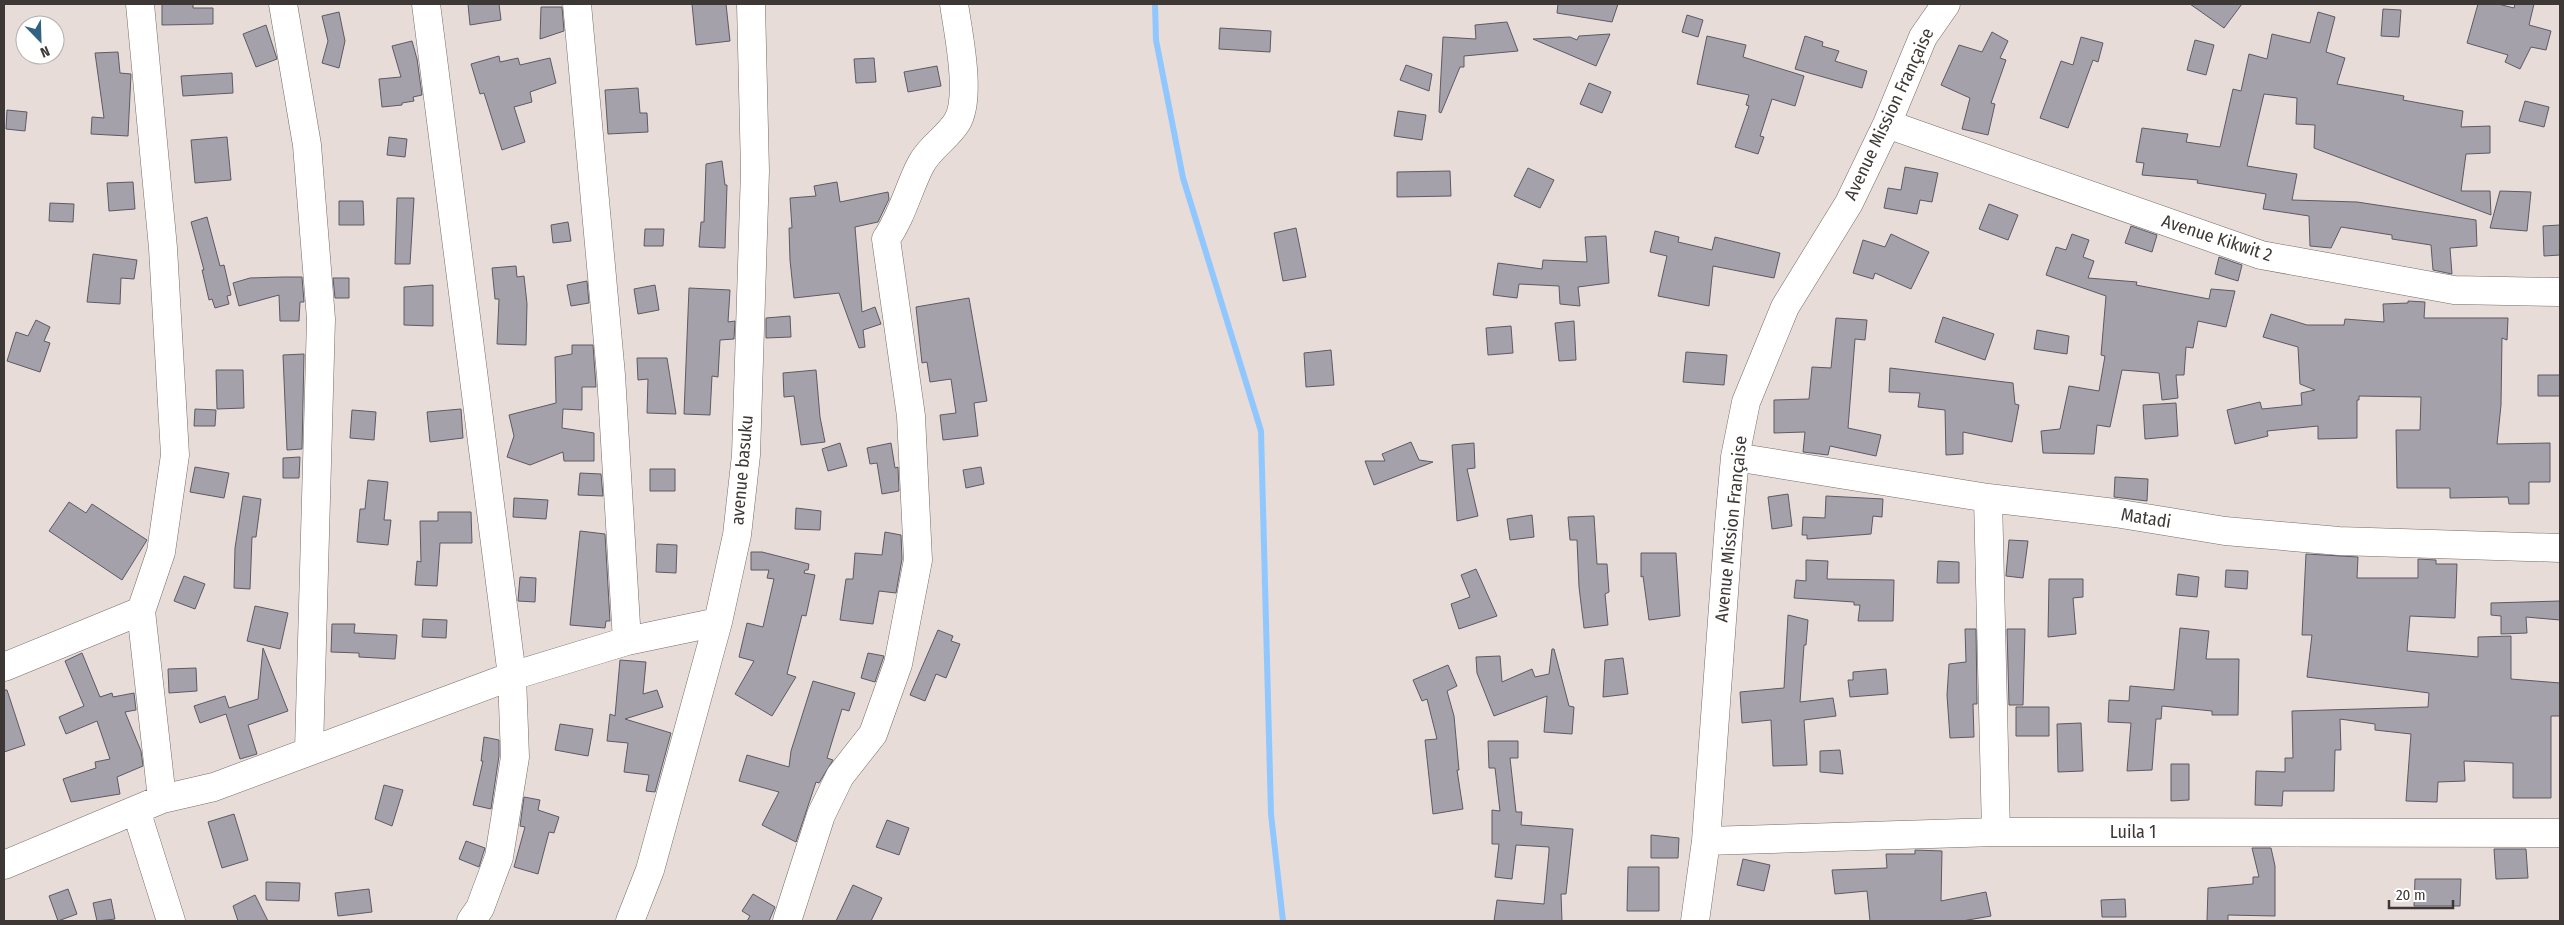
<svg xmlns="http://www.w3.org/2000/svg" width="2564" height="925" font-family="'Fira Sans Condensed',sans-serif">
<rect width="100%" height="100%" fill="#e7dcd7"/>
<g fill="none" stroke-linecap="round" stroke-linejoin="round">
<path stroke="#91c7ff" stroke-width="6" d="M1155,4L1156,40L1183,178L1261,431L1271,814L1283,921"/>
</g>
<path fill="#a4a1ab" stroke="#5c5a63" d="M162,4H193V8H213V24L162,25Z
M468,4H499L501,20L470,25Z
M692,4H726L730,41L696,45Z
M1558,4H1618L1612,22L1557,13Z
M2190,4H2242L2224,28Z
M2478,4H2498L2514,8L2515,4H2534L2529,25L2551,31L2546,50L2531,47L2520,69L2505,62L2508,55L2467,43Z
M541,7H562L564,31L540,39Z
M2383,9L2401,10L2399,37L2381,36Z
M339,12L345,41L339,68L322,63L328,41L322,16Z
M2318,12L2335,17L2326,52L2345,58L2337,84L2404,96L2403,100L2463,111L2461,127L2490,126V153L2466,154L2461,191H2490L2491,215L2314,148L2315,125L2296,124L2297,98L2264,94L2247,166L2297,174L2292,200L2357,202L2476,220L2477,246L2450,248L2452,274L2433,270L2431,245L2392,239V235L2341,227L2331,248L2310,246L2309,216L2263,209L2266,194L2197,183L2198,180L2142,175L2144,163L2136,162L2142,128L2188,134L2186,142L2220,147L2233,89L2241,91L2249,54L2267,59L2272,34L2310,43Z
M1687,15L1703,20L1698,37L1682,32Z
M1507,22L1518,51L1464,56V67H1460L1441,113L1439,112L1443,37L1476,39L1475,25Z
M266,25L277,59L256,67L243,34Z
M1220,28L1271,31L1270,52L1219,49Z
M1992,32L2008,41L2000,58L2006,60L1991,103L1995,104L1988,135L1962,129L1970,98L1941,85L1959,45L1982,52Z
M1610,34L1596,66L1533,39L1570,37L1577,40L1579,36Z
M1707,36L1746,45L1743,57L1804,76L1795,106L1772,99L1760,136L1764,137L1758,154L1735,147L1749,106L1746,105L1749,95L1697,84Z
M1805,36L1823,42L1822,46L1839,51L1835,61L1867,71L1862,88L1795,69Z
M2081,37L2103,43L2098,62L2093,60L2068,128L2040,118L2061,61L2073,65Z
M2195,40L2214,45L2206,75L2187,70Z
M412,41L417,59L422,95L413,97L414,101L402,103V105L382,107L379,79L401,77L392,46Z
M118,52L120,73L131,74L128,136L91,134L92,117L104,118L95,53Z
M499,56L500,62L518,58L520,65L550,58L556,83L530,92L532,102L514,107L525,142L502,150L484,93L480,94L471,64Z
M874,58L876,82L856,83L854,59Z
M1406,65L1432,74L1429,91L1400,80Z
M937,66L941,86L908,92L904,72Z
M232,73L233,93L183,96L181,76Z
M1589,83L1611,92L1602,113L1580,104Z
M638,88L640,113H647L648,132L608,134L605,90Z
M2525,101L2549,107L2544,127L2519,121Z
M7,110L27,112L25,131L6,129Z
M1398,111L1426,115L1422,140L1394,136Z
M227,137L231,180L195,183L191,140Z
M389,137L407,139L405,157L387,155Z
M722,161L725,185H727L725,248L699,247L701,222H704L706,164Z
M1905,167L1938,173L1932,202L1920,200L1917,214L1884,208L1888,188L1901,190Z
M1528,168L1554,180L1540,208L1514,196Z
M1450,171L1451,196L1397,197V172Z
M133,182L135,209L109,211L107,183Z
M837,182L840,202L888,192L889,199L878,222L855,227L862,312L875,307L881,324L863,330L865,347L859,348L839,293L794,298L790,260L789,228H792L790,198L816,196L814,186Z
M2500,191L2531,192L2527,231L2490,228Z
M397,198H414L410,264H395Z
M339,201H363L364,225H339Z
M50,203L74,204L73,222L49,221Z
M1989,204L2018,215L2008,240L1979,229Z
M207,217L220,266L224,265L231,295L227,296L229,304L215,308L212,299L209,300L202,270H204L191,222Z
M568,222L571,241L553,243L551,225Z
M2560,225V255L2544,256L2543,226Z
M2131,226L2157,235L2152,252L2125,243Z
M1296,228L1306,277L1283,281L1274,233Z
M645,229H664L663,246H644Z
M1655,231L1679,237L1678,242L1712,250L1715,237L1780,253L1774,278L1713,266L1709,306L1658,296L1667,256L1650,252Z
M1891,234L1929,252L1911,289L1875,273L1873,279L1853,273L1863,240L1885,247Z
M2072,234L2089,240L2083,257L2094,261L2088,278L2137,282L2136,285L2209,299L2211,289L2235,291L2226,327L2198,321L2193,348L2186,347L2184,375H2176L2178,398L2162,400L2159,373L2122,370L2110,427L2097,425L2094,454L2043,453L2041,431L2060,429L2069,386L2099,391L2105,356L2101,355L2106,296L2046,275L2056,247L2066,250Z
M1606,236L1609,283L1578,287L1580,306L1560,304L1559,286L1519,284L1517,298L1493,295L1498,263L1542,269L1543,260L1587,262L1585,237Z
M93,254L137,260L134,279L121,278L120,304L87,302Z
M2219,257L2242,265L2238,281L2215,274Z
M516,266L517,277L524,276L527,304L526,345L497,344L499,299H495L492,268Z
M283,277H302L304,302H300L299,321H280L279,295L239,306L233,283L250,278Z
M333,278H349V298H335Z
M587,281L589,303L571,306L567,285Z
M433,285V326L404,325V287Z
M655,285L659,310L638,314L634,289Z
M689,288L730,290L728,322L735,321L734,339L720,340L718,377L712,376L710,415L684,414Z
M969,298L987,401L974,403L978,436L943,440L940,415L956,413L951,379L930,382L927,362L922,363L916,307Z
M2408,301L2425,302L2424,318H2508L2507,340L2502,338L2501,405L2497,444L2550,443V482H2529V504H2509L2508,497L2450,498V488H2397L2396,430H2420L2421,397L2359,396V400H2357V438L2318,439V426L2267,431L2268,436L2235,444L2227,410L2260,402L2262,409L2302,405L2301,393L2315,390L2300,384L2298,347L2263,337L2271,314L2307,325H2344L2345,319L2384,322L2383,304L2408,303Z
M790,316L791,337L766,338V318Z
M1943,317L1994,334L1985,360L1935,342Z
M1836,318L1867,320L1865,340L1855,339L1848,428L1881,435L1876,456L1830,446L1828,455L1803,452L1805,432L1774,433V400L1809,399L1812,367L1831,368Z
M36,320L50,327L44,341L50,343L40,372L7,361L16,332L28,336Z
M1574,321L1576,360L1559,361L1555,323Z
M1511,326L1513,353L1488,355L1486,328Z
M2037,330L2069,336L2067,354L2034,349Z
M572,345H593L596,387H582V410L563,409L562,428L594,433V461H564L563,452L530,465L507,457L514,436L509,415L556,403L555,357L572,354Z
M1331,350L1334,385L1306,387L1304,353Z
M1686,352L1727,355L1724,385L1683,382Z
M304,354L302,449L287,450L283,355Z
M637,358H667L676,414L647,413L648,379L638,380Z
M1890,368L2013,383L2015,404L2019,405L2012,442L1963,432V454L1946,455L1945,410L1918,407L1920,393L1889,392Z
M216,370H243L244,408L217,409Z
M816,370L820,417L825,442L801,445L794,396L784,397L783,373Z
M2538,375H2560V396H2538Z
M2176,403L2178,436L2145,439L2143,405Z
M195,409L216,410L215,426H194Z
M461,409L463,438L430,442L427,412Z
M352,410L376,412L374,440L350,438Z
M1411,442L1419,460L1433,462L1374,485L1365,461H1385L1382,454Z
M840,443L847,466L828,471L822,449Z
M891,443L895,468L898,467L899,491L882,494L877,463L870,464L867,448Z
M1474,443L1475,468L1467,469L1478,516L1457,521L1452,445Z
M300,457L299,478H283V458Z
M195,467L229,473L224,498L190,492Z
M981,467L984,484L966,488L963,470Z
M650,469H675V491H650Z
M580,473L601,474L603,496L578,495Z
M2115,477L2148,479L2147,501L2114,497Z
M368,480L388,482L384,520H391L388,545L357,542L360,509H365Z
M1788,494L1792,526L1772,529L1768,497Z
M243,496L261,499L256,537H252L250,589L234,588L235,548Z
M1826,496L1883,499L1882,517L1873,516L1871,534L1807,539V535H1802L1803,517L1825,518Z
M514,498L548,500L546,519L513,517Z
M69,502L86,513L92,504L147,540L122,580L49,531Z
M796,508L821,511L820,530L795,529Z
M438,512H471L472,543H440L437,586L415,585L417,561L421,562L420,521H438Z
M1532,515L1534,537L1510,540L1507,519Z
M1594,516L1597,564H1607L1609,592L1605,594L1608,625L1584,628L1579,587L1577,540H1570L1568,517Z
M580,531L605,534L610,621H606L605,628L570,625Z
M885,532L901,535L902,559L896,593L879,591L873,624L840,620L846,579H853L855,553L882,555Z
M2009,540L2028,541L2023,578L2006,576Z
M657,544L677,545L676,573L656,572Z
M751,552H762L809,564L808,570H805L804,573L815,575L806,616L802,615L787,674L796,677L772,716L735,694L754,661L739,657L747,623L763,627L774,579L767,578L769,570H751Z
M1641,553H1676L1680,616L1649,620L1643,576L1641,577Z
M2306,554L2358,557L2357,578H2418V559L2436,560V564H2457L2455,618L2410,616L2407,651L2478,657V637L2511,636V679L2560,683V716H2551V798H2513V763L2464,761L2465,781L2438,782L2437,802L2406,801L2411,734L2375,730V724L2340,719L2341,750H2335L2334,791H2283L2282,806L2255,805L2256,771L2285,772V758H2293L2292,711L2428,707L2429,693L2307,677L2312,635H2302Z
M1806,560L1828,561L1827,579L1894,580L1893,621H1858L1860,605H1854V602L1794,598L1796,580L1806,581Z
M1938,561L1959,562V583H1937Z
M1476,569L1497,616L1459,629L1451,604L1470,597L1461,575Z
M2226,570L2248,571L2247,589L2225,587Z
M2178,574L2199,577L2197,597L2176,595Z
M184,576L205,584L195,609L174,601Z
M520,577L536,578L535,602L518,601Z
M2049,579H2083V597L2073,598L2076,634L2048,637Z
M2560,601V620L2526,617L2527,633L2501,634V616L2491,615V603Z
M255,606L288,613L280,649L247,641Z
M1788,615L1808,620L1806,645H1804L1800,702L1833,698L1836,716L1804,720L1807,765L1773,766L1771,720L1742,723L1740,692L1784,688Z
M423,619L447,620L446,638L422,637Z
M332,624H355L354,633L397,635L395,659L359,657V653L331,652Z
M2180,628L2209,631L2206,659H2239L2238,715H2212V711L2162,706L2161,719H2156L2152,770L2127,771L2131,723L2108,722L2109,700L2129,701L2130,686L2174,690Z
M1965,629H1976L1977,704H1973L1974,737L1950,738L1947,695L1949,664L1966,662Z
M2007,629H2025L2023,705H2009Z
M938,630L953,636L951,641L960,644L946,678L936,674L925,701L910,695Z
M263,648L288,711L248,725L257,754L240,759L226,714L200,723L194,706L225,696L229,708L258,699Z
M1552,649H1554L1569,706L1574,707L1572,734L1544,732L1547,696L1494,716L1477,673L1476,657L1500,656L1502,682L1532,669L1535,677L1549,674Z
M82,653L100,697L112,693L113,697L134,693L136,710L125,712L141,751L143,766L117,777L120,794L71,802L63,779L96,768L95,762L110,759L97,721L66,734L59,717L84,706L65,661Z
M868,653L884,656L875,682L861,678Z
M1623,658L1628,694L1603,697L1605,660Z
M620,660L646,662L643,694L657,690L663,707L625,719L671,733L655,792L646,791L649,775L624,772L628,743L607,741L610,714L615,716Z
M1448,665L1457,686L1447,691L1454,716L1459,770H1457L1463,809L1433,814L1425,740L1437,739L1427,699L1422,701L1413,680Z
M196,668L197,691L169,693L168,669Z
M1886,669L1888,694L1850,697L1848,680H1853V672Z
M813,681L855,693L849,711L842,709L827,758L833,760L819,783L816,782L796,842L762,825L779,792L739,781L747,755L789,767L791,751Z
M4,690H7L25,745L4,752Z
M2016,707H2049V736H2016Z
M2081,723L2083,771L2058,772L2057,724Z
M560,724L593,729L588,756L555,750Z
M484,737L499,740V756L491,809L473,805L483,761H481Z
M1488,741H1518V758H1510L1516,812H1522L1521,825L1573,829L1566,894H1561L1562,921H1494L1497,900L1544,904L1549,851V847L1516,845L1512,879L1495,877L1499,844H1492V810L1500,811L1495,768H1489Z
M1840,750L1843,774L1820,772V751Z
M2171,764H2189V800L2171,801Z
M384,785L403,790L392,826L375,819Z
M524,797L540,800L538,810L559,817L554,833L549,832L538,874L514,867L525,827L520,826Z
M234,814L248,860L222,868L208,822Z
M887,820L909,828L899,855L876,847Z
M1651,835L1679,838L1678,858H1651Z
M466,841L485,848L479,867L459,859Z
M2252,848H2271L2275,866V916L2228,915V921H2207L2208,888L2253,884V877H2259Z
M2494,849H2526L2528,878L2496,879Z
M1915,850L1942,851L1941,901L1986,892L1991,916L1962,921H1870L1867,891L1835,894L1832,870L1887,868L1886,854H1915Z
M1743,859L1770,865L1764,891L1737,885Z
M1628,867H1659V911H1627Z
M2415,879H2461L2460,906H2414Z
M266,882L300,883L299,901L266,900Z
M853,885L882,898L871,921H836Z
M68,889L77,914L58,921L49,896Z
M369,889L372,912L338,916L335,893Z
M753,894L775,907L769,921H747L750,916L742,911Z
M255,895L268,921H238L233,906Z
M111,899L115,919L97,921L93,903Z
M2125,899L2126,917H2102L2101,900Z"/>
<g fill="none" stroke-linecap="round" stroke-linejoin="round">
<defs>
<path id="minor" d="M140,4L163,248L175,455L161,552L141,611L162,799
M283,4L307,145L321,319L309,750
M426,4L512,676L515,757L499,857L480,908L471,921
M577,4L611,375L627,641
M1887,124L2261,255L2454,290L2560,292
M1735,457L1988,498L2115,513L2225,531L2339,541L2560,548
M1988,498L1996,832
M4,667L141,611
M136,810L171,921
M1706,841L1996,832L2560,833
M4,865L162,799L214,787L512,676L627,641L718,622
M630,921L650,870L718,622L737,535L746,455L755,171L751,4
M787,921L821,815L840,776L873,734L898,664L918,560L911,416L886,239C902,216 908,190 920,166C928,149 947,138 957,122C972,97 958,32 954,4
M1695,921L1706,841L1729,524L1735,457L1746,402L1785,307L1849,203L1887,124L1923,37L1946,4"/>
</defs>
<use href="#minor" stroke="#756c68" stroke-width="29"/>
<use href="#minor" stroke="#fff" stroke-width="28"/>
</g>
<g text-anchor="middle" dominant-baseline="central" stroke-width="4" stroke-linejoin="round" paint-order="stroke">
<g font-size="18" fill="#3d3836" stroke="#fff">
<text transform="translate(1889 114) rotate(-65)">Avenue Mission Française</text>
<text transform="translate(2217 238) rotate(18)">Avenue Kikwit 2</text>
<text transform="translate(742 470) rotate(-85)">avenue basuku</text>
<text transform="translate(2146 518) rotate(9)">Matadi</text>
<text transform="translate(1731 529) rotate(-84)">Avenue Mission Française</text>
<text x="2133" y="832">Luila 1</text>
</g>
</g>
<rect width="2564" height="925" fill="none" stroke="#3d3836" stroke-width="10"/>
<g transform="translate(40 40) rotate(157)"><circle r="24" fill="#ffffff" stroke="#b1afaf"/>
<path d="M0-4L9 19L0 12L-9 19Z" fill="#316280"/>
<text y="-8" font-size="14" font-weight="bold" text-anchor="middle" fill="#3d3836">N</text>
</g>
<path d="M2389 900v8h64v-8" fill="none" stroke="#3d3836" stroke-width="2.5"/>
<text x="2396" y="900" font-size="15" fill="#3d3836" stroke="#ffffff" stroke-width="4" paint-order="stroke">20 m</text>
</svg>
